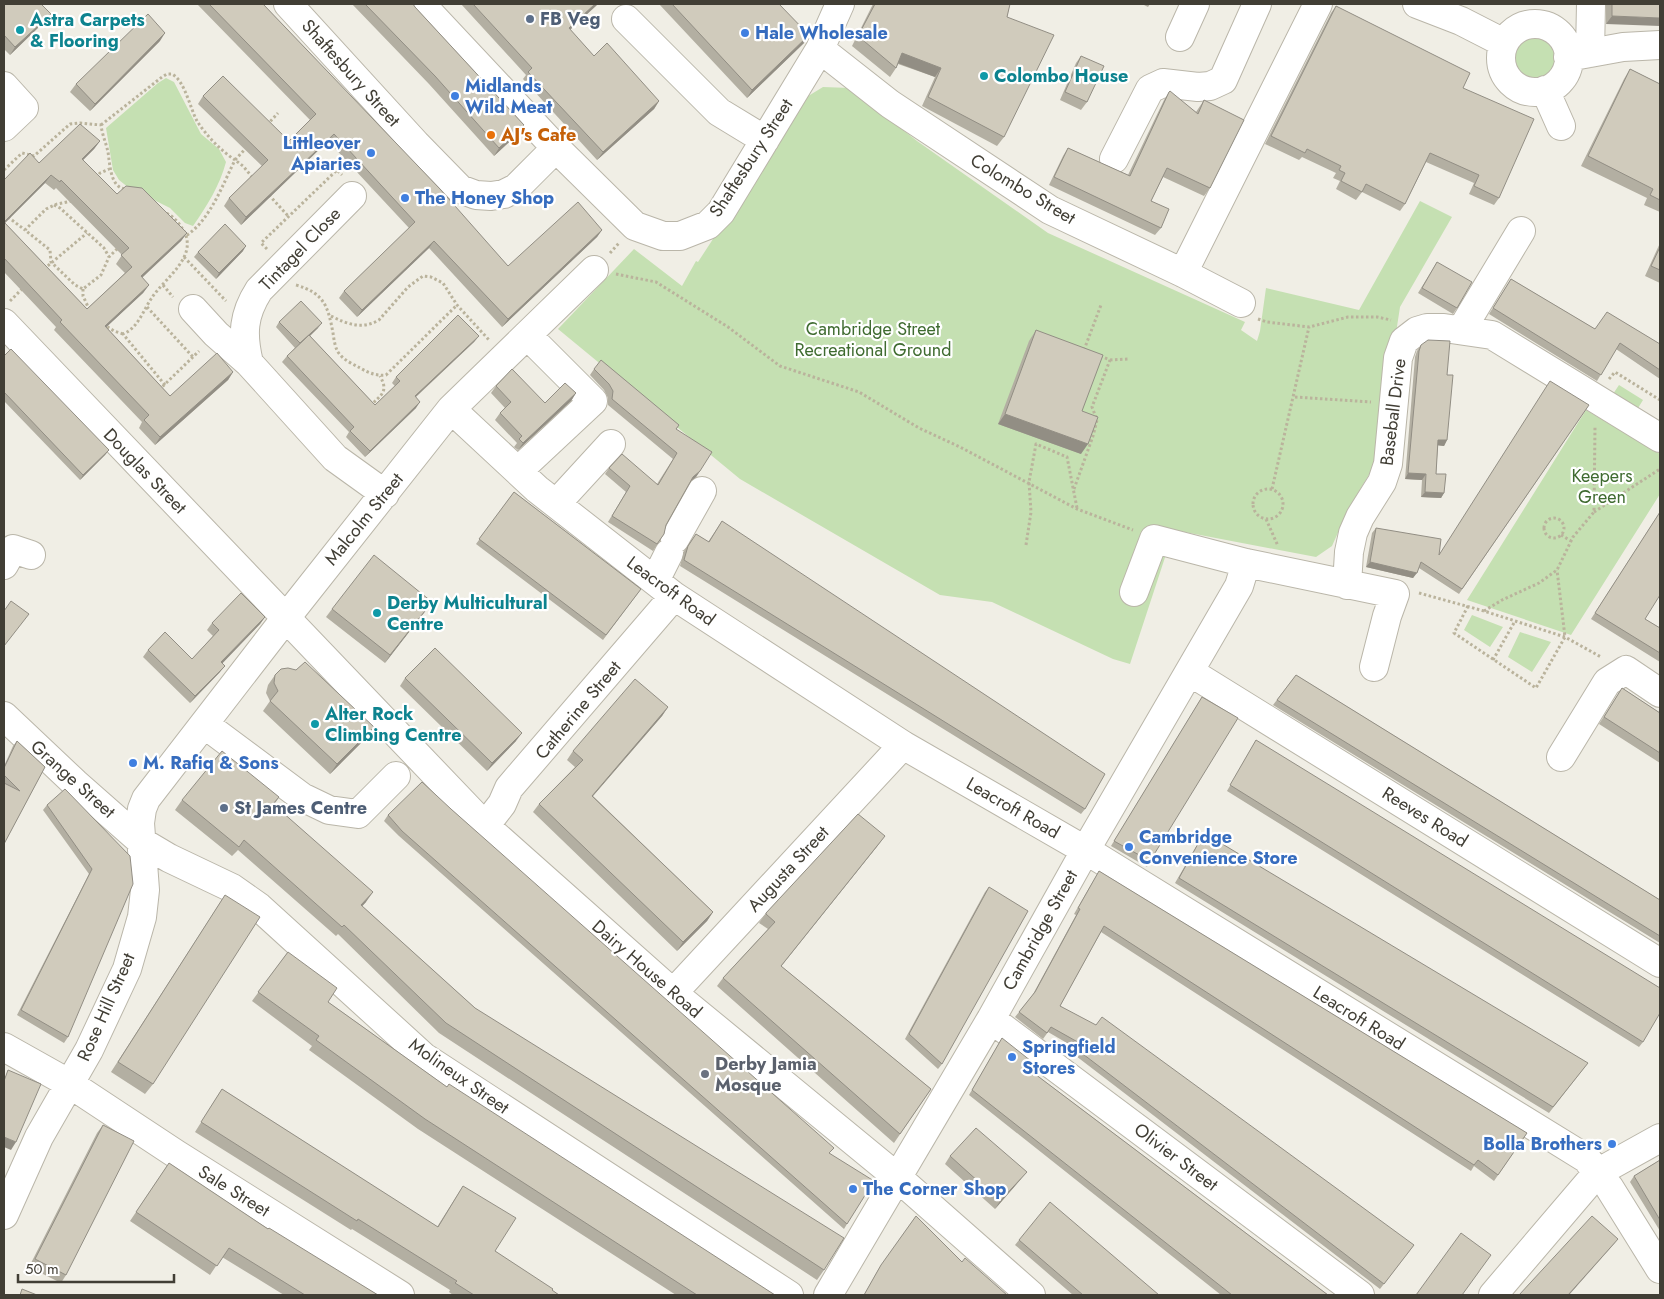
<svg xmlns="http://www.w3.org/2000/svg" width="1664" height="1299" font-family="Jost,sans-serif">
<rect width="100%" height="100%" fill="#f0eee5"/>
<path fill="#c5e0b2" d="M1513 57a22 22 0 1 1 44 0a22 22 0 1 1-44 0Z
M166,78L174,82L201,134L219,149L226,162C220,185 207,206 193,226L185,223L170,208L156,201L142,190L129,188L119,180L113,170L106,128L158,83Z
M823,87L850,88L917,141L1048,233L1245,322L1241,330L1257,341L1260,331L1266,288L1359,310L1420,201L1452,217L1400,307L1376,463L1350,506L1332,546L1316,557L1174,530L1130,664L1113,659L992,602L940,595L740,479L558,329L634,249L682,286L696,261L698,262L805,98Z
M1619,385L1643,400L1635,413L1611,397Z
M1586,410L1660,454V494L1571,635L1467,600Z
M1472,615L1503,627L1490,647L1464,630Z
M1520,632L1551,642L1532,672L1508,657Z"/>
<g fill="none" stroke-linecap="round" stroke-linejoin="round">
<defs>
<path id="minor" d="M288,4L416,144L460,189L476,195L491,196L504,194L516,188L556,148
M421,4L556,148L635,226L663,236H680L708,225L721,212L820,49L840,4
M1417,4L1461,21L1504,43
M626,19L719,112L765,140
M1501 58a34 34 0 1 1 68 0a34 34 0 1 1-68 0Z
M1180,37L1195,4
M820,49L890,104L1050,210L1183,273L1241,303
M1590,53L1591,4
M1568,57L1623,47L1660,45
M4,86L24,108L4,127
M1545,90L1561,126
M1114,159L1150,89L1163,83L1198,87L1210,86L1223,80L1257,4
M1183,273L1318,4
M193,309L216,334L249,363L335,458L385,494
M4,323L485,826L673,993L897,1177L1031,1295
M1462,329L1521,231
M249,363C242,334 243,315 259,290L352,196
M451,409L537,489L674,596L903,745L1097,857L1587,1159L1597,1173L1609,1187L1660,1269
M518,471L593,401L527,335
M556,504L611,444
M675,539L702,491
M4,565L13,549L31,555
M655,581L669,553
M1347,585L1349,552L1353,533L1360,517L1382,482L1388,464L1398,358L1404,341L1417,331L1427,328H1444L1492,335L1660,438
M1134,592L1154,539L1246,563L1395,594L1387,616L1374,667
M1190,672L1660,963
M4,716L75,783L142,842L169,858L232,888L259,907L424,1057L789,1295
M204,724L302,797L329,810L358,814L396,776
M1561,757L1607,682L1626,670L1660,693
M485,826L502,804L509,788L674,596
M673,993L903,745
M991,1019L1360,1295
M4,1047L70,1084L176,1154L400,1295
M4,1215L39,1137L89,1050L127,969L142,917L145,890L140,823L142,809L146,799L285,619L451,409L594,270
M828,1295L991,1019L1085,851L1239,586L1246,563
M1493,1295L1597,1173L1660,1138"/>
</defs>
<use href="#minor" stroke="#bab6a9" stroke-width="30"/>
<path stroke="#bab39c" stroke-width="3" stroke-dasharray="2.5 2.5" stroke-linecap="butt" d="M101,125L162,77L167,74H172C185,81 190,108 197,121C206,135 221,151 235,160C223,184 210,220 187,235
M267,125L278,113
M247,147L235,160L243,166L253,178
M4,170L22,153L34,156L70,124L80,123L101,125C102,134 106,143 108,152C110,164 110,187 125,189
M96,178L100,173L109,169
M269,195L289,217
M72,201L57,204L46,209L25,230L50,250L51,262L75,285L83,289L101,275L109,257L118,248
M54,205L60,208L104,248L109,257
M4,214L25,230
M267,249L261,243L337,170L342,175
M610,253L619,243
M184,257L226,301
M44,269L87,233
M616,274L656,282L728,327L780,366L859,392L919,428L960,447L1077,509L1133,530
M163,285L173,297
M296,285C324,293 328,306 333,333C334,340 335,347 338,352C343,360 353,364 360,368C369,373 376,376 386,375L457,305
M83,289V296L90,311
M10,301L23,288
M147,307L193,357
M331,316C347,324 362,330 379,320L408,287L423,276L431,277L443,283L457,305L489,340
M1258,319L1267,322L1309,327L1348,317H1377L1391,320
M103,324L114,331L123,334
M1084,350L1101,305
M1110,360L1129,359
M1609,379L1615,372L1660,400
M165,385L123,334C138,328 143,311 151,299C164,278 201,256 182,228C178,222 173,216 166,213
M159,390L199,351
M1295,397L1371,402
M370,406C381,395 389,392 380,376
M1074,489L1093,436L1097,420L1092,407L1110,360L1100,356
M1272,489L1309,327
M1253 504a15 15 0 1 1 30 0a15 15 0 1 1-30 0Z
M1594,512L1660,469
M1544 528a10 10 0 1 1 20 0a10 10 0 1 1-20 0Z
M1266,519L1278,546
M1561,535L1571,541
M1026,545L1031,512L1029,482L1036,444L1067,457L1077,508
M1419,593L1484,611L1565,637L1601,657
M1468,606L1454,633L1536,688L1565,637L1557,570
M1484,611L1502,600L1539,583L1557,570L1573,537L1594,512L1595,426
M1493,660L1515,621"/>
<use href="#minor" stroke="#fff" stroke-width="28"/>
</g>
<path fill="#b3afa2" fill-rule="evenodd" d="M4,4L51,14L45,21L10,55L4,49Z
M197,4H263L508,266L602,230L597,237L502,327L429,248L357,317L339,298L344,291L409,228L328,141L241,225L224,206L229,198L262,166L198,104L203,96L289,141L310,120Z
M352,4H413L415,7L524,125L519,133L494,156L429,84Z
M461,4H598L570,30L594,56L659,101L654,109L597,160L523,79L526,75Z
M659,4H779L804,43L747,98Z
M873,4H1010L1007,17L1004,137L997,146L922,106L935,77L898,64L896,68L890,77L852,46Z
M1142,4H1150L1148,7Z
M1606,4H1660L1606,24Z
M1336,6L1463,88L1499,198L1494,205L1469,194L1474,183L1426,162L1405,204L1400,211L1362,192L1356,200L1336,189L1340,181L1333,178L1336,173L1302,157L1299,160L1265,144L1331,13Z
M160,41L90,111L70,92L76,84Z
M1081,56L1087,102L1081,110L1060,100L1076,63Z
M1630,69L1660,84V212L1644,205L1647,198L1581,166L1624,79Z
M1169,92L1196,112L1204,100L1210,188L1204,196L1163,177L1151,201L1161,228L1155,235L1049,185L1063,156L1068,148L1128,175L1164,100Z
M100,141L94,149L83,160L117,194L187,233L181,241L142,278L149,285L143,293L106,327L170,396L233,372L228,380L155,445L139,428L142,422L54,330L56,327L4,272V180L39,163ZM45,183L54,190L56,188L122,255L116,264L125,273L87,309L5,223Z
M1660,243V283L1645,276Z
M243,251L216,279L194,257L198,252Z
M1437,262L1457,308L1453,314L1418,293Z
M1511,279L1595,329L1660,344V379L1616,349L1597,381L1489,314Z
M279,322L318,328L310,336L375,405L395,386L392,383L396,377L479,336L474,342L416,397V408L365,457L346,437L349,432L282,362L287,356L295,348L276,327Z
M1036,330L1082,411L1081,454L998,424L1029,341Z
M1421,345L1447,375V440L1444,446L1438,445L1436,474L1444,493L1441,498L1421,497L1422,480L1405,479L1415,357L1417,351Z
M4,354L109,450L105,455L80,480L4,401Z
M594,369L679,425L676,430L700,471L696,477L690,482L666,525L664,534L653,551L608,522L626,492L605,474L609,468L657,484L673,459L608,405V398L604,390L590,375Z
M496,386L545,403L576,393L571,401L518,450L514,447L517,443L495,420L500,413L505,408L491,393Z
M1589,405L1459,594L1419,568L1413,578L1366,567L1372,533L1376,528L1439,554Z
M514,492L641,589L603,640L476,544Z
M1660,512L1645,619L1660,628V662L1591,619Z
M722,521L1085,809L1081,814L680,566L684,551L696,534L708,542Z
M432,602L385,663L326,617L332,609Z
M265,617L260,624L222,663L220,672L190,703L143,657L148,650L192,659L213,636L207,630L212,623Z
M275,675L374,727L367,737L330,774L263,711L270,701L266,693L268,685Z
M1296,675L1660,900V943L1273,705Z
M405,678L516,741L487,771L400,686Z
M1622,688L1660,713V763L1599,724Z
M1202,697L1150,861L1147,867L1111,846Z
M668,707L662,716L593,796L713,912L707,921L677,951L533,812L539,804L575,767L567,760L573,751Z
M1256,740L1643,1042L1639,1047L1227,791Z
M17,741L45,767L4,844V766L13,746Z
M279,797L274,805L366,902L362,906L475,1008L824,1270L817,1280L439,1033L338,934L336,936L238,850L232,856L175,810L182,800Z
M47,805L130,856L68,1037L64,1043L17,1015L89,874L43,810Z
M451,809L830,1153L847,1224L844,1229L399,836L384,821L388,815Z
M1204,833L1584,1068L1549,1113L1175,883Z
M879,844L781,966L931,1089L894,1143L717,986L723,978L768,929L759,923L766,913Z
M1099,871L1527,1133L1494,1181L1474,1166L1471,1171L1101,932L1060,1006L1414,1245L1380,1289L1076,1056L1079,1050L1048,1032L1043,1039L1015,1017L1032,996L1076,915L1074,914Z
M989,887L942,1064L938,1069L905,1039L985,892Z
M225,895L153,1084L145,1094L111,1072Z
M288,952L328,1002L447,1087L775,1295H676L418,1129L309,1050L312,1046L252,1001Z
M1002,1038L1027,1068L1328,1295H1221L969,1095Z
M222,1089L437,1227L463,1186L495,1251L559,1295H453L449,1292L450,1290L352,1229L351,1230L195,1132Z
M103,1125L66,1275L61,1283L29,1267L97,1133Z
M950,1156L1021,1179L995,1209L945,1164Z
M1660,1160V1231L1630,1182L1634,1176Z
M169,1163L268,1229L378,1295H284L222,1257L210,1275L130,1221Z
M916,1216L962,1262L1007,1295H864L878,1270Z
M1019,1240L1159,1295H1073L1015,1245Z"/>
<path fill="#928e84" d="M595,4H598L563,36L569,28Z
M51,14L45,21L10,55L15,47Z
M1612,16L1660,18V26L1606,24Z
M165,33L160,41L90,111L95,104Z
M809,35L804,43L747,98L752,90Z
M902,53L941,68L935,77L895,62Z
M659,101L654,109L597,160L603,152Z
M524,125L519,133L494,156L499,148Z
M334,134L328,141L241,225L246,217Z
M100,141L94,149L76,167L82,159Z
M51,175L45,183L4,224V222Z
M602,230L597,237L502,327L508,319Z
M187,233L181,241L135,284L141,276Z
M434,241L429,248L357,317L362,310Z
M246,246L243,251L216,279L219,273Z
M149,285L143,293L99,334L105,326Z
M322,323L318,328L296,349L300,343Z
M479,336L474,342L410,402L415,396Z
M233,372L228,380L155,445L160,437Z
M576,393L571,401L518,450L523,443Z
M420,402L416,408L365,457L370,451Z
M1005,414L1088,444L1081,454L998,424Z
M1438,440H1447L1444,446L1434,445Z
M109,450L105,455L80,480L83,475Z
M700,471L696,477L688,483L693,477Z
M1408,473L1426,474L1422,480L1405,479Z
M1425,492L1444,493L1441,498L1421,497Z
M1370,562L1417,573L1413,578L1366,567Z
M432,602L427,609L385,663L390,655Z
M265,617L260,624L217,669L221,662Z
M225,666L220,672L190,703L195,696Z
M668,707L662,716L586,804L592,796Z
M374,727L367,737L330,774L337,764Z
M522,733L516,741L487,771L492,763Z
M885,836L879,844L775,974L781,966Z
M373,892L366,902L354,915L361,905Z
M713,912L707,921L677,951L683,942Z
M4,1137L16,1142L11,1150L4,1147Z
M1027,1172L1021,1179L995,1209L1000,1201Z
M1618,1239L1614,1244L1569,1295H1568Z"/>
<path fill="#d0cbbc" stroke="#928e84" d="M4,4H41L51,14L15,47L4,35Z
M209,4H263L440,189L508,266L578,202L602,230L508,319L434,241L362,310L344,291L415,222L334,134L246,217L229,198L268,160L203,96L223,76L289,141L316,114Z
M365,4H413L415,7L524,125L499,148L435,76Z
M473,4H595L569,28L594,56L607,43L659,101L603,152L528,72L532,68Z
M672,4H779L809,35L752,90Z
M875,4H1010L1007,17L1054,35L1004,137L928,97L941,68L902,53L896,68L858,36Z
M1612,4H1660V18L1612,16Z
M1336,6L1470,73L1463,88L1534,119L1499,198L1474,186L1479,175L1430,153L1405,204L1366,184L1362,192L1341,181L1345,173L1339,170L1341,166L1307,149L1305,153L1271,136Z
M148,14L165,33L95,104L76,84Z
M1081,56L1104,66L1087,102L1065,92Z
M1630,69L1660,84V200L1650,195L1653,189L1588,156Z
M1170,91L1198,114L1204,100L1244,120L1210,188L1167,168L1151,201L1169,209L1161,228L1054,177L1068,148L1130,176L1169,92Z
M80,124L100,141L82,159L117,194L126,186L142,188L187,233L141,276L149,285L105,326L170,396L217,353L233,372L160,437L144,420L149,415L60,322L62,320L4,258V222L87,309L132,267L121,255L129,248L61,180L60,182L51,175L4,222V180L30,153L39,163Z
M225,224L246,246L219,273L198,252Z
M1660,247V270L1651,266Z
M1437,262L1472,282L1457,308L1422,288Z
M1511,279L1595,329L1607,312L1660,344V370L1620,343L1601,375L1493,308Z
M301,301L322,323L300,343L279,322Z
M458,315L479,336L415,396L420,402L370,451L350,431L354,427L287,356L309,335L375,405L400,381L396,377Z
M1036,330L1103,355L1082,411L1098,417L1088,444L1005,414Z
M1428,340L1450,341L1447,375H1453L1447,440H1438L1436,474H1446L1444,493L1425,492L1426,474L1408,473L1419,351L1421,345Z
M11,349L109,450L83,475L4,392V354L5,355Z
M601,360L679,425L676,429L712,452L700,471L693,477L666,525L664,534L657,544L612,516L630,486L609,468L622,454L658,485L677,453L612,399L613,391L609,384L594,369Z
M512,369L545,403L565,383L576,393L523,443L519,439L522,436L500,413L511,402L496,386Z
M1550,381L1589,405L1462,589L1421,562L1417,573L1370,562L1376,528L1441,539L1439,555Z
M514,492L641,589L606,635L479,539Z
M1660,512V595L1645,619L1660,628V653L1595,613Z
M722,521L1105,774L1085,809L684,560L688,546L696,534L709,542Z
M374,555L432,602L390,655L332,609Z
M241,593L265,617L221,662L225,666L195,696L148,650L165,632L192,659L219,630L212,623Z
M11,601L29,614L4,646V611Z
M435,648L522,733L492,763L405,678Z
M305,662L374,727L337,764L270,701L278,691L274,683L275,675L281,669L288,668L296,670Z
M1296,675L1660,900V936L1277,700Z
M635,679L668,707L592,796L713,912L683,942L539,804L583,760L573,751Z
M1622,688L1660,713V753L1604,717Z
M1202,697L1238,718L1150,861L1114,841Z
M1256,740L1660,988V1013L1643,1042L1230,785Z
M17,741L45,767L4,844V783L20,791L4,775V768Z
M222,751L279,797L273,804L373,892L361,905L475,1008L844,1238L824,1270L446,1023L344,925L342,927L244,840L239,847L182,800Z
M422,782L451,809L834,1148L829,1153L874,1181L847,1224L402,831L388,815Z
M65,789L130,856L133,884L68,1037L21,1010L92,869L47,805Z
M858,814L885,836L781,966L931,1089L900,1134L723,978L775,922L766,914V913Z
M1204,833L1588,1063L1553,1107L1179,878Z
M1099,871L1527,1133L1498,1175L1478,1160L1474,1165L1104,926L1060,1006L1096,1025L1102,1017L1414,1245L1384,1284L1079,1051L1083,1045L1051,1027L1047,1033L1019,1012L1035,992L1080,909L1078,908Z
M989,887L1028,911L942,1064L909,1034Z
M225,895L260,917L153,1084L118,1062Z
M288,952L337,988L328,1002L447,1087L449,1084L775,1295H697L425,1119L316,1040L319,1036L258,992Z
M1002,1038L1031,1061L1027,1068L1328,1295H1232L972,1090Z
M8,1070L41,1084L16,1142L4,1137V1081Z
M222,1089L438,1227L463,1186L516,1218L495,1251L553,1289L552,1290L559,1295H474L455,1283L457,1281L358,1219L357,1221L201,1122Z
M103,1125L134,1141L66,1275L35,1259Z
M976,1128L1027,1172L1000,1201L950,1156Z
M1660,1160V1220L1634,1176Z
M169,1163L268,1229L269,1228L378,1295H305L229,1248L217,1266L136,1212Z
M1050,1202L1159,1295H1083L1019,1240Z
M916,1216L962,1262L965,1258L1007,1295H864L881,1265Z
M1592,1216L1618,1239L1568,1295H1519Z
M1461,1233L1491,1255L1462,1295H1416Z
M22,1289L37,1295H20Z"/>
<g fill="#5c6f8a" stroke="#fff" stroke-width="2">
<circle cx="530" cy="19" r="5"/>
<circle cx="224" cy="808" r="5"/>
</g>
<g fill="#0f9aa8" stroke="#fff" stroke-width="2">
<circle cx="20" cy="30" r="5"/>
<circle cx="984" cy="76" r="5"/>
<circle cx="377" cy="613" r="5"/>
<circle cx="315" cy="724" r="5"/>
</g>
<g fill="#3f7fe0" stroke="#fff" stroke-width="2">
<circle cx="745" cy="33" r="5"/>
<circle cx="455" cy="96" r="5"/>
<circle cx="371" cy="153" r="5"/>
<circle cx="405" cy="198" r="5"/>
<circle cx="133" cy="763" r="5"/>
<circle cx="1129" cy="847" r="5"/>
<circle cx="1012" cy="1057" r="5"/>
<circle cx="1612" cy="1144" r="5"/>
<circle cx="853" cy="1189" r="5"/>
</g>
<circle fill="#e8710a" stroke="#fff" stroke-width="2" cx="491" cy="135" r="5"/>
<circle fill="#6b7280" stroke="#fff" stroke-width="2" cx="705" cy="1074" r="5"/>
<g text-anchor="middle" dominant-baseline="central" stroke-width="4.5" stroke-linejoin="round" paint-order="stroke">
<g font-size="18" font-weight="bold" fill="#4e5e75" stroke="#fff" text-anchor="start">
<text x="540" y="19">FB Veg</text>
<text x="234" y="808">St James Centre</text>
</g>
<g font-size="18" font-weight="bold" fill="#0d838f" stroke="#fff" text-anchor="start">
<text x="30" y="20">Astra Carpets<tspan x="30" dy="21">&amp; Flooring</tspan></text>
<text x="994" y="76">Colombo House</text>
<text x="387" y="603">Derby Multicultural<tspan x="387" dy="21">Centre</tspan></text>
<text x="325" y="714">Alter Rock<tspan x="325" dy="21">Climbing Centre</tspan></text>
</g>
<g font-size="18" font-weight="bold" fill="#366cbe" stroke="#fff" text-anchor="start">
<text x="755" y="33">Hale Wholesale</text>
<text x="465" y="86">Midlands<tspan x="465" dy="21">Wild Meat</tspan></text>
<text x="361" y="143" text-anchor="end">Littleover<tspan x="361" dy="21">Apiaries</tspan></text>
<text x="415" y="198">The Honey Shop</text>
<text x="143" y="763">M. Rafiq &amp; Sons</text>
<text x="1139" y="837">Cambridge<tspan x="1139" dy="21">Convenience Store</tspan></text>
<text x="1022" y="1047">Springfield<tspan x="1022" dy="21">Stores</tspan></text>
<text x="1602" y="1144" text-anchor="end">Bolla Brothers</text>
<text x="863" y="1189">The Corner Shop</text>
</g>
<g font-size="18" fill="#413e35" stroke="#fff">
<text transform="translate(351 73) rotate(48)">Shaftesbury Street</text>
<text transform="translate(751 158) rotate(-57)">Shaftesbury Street</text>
<text transform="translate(1023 189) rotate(31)">Colombo Street</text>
<text transform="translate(300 249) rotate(-46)">Tintagel Close</text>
<text transform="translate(1393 412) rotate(-83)">Baseball Drive</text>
<text transform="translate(145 471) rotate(46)">Douglas Street</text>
<text transform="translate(364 519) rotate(-51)">Malcolm Street</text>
<text transform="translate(671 591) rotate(36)">Leacroft Road</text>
<text transform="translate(578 710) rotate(-50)">Catherine Street</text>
<text transform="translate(73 779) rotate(42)">Grange Street</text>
<text transform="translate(1013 808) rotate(30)">Leacroft Road</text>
<text transform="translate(1425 817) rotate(32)">Reeves Road</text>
<text transform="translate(788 869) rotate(-47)">Augusta Street</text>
<text transform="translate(1040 930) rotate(-61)">Cambridge Street</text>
<text transform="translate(647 969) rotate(41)">Dairy House Road</text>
<text transform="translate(106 1007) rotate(-66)">Rose Hill Street</text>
<text transform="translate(1359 1018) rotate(32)">Leacroft Road</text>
<text transform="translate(459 1076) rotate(35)">Molineux Street</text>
<text transform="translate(1176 1157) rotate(37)">Olivier Street</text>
<text transform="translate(234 1191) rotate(32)">Sale Street</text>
</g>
<g font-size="18" font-weight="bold" fill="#c56008" stroke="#fff" text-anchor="start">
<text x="501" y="135">AJ's Cafe</text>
</g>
<g font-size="18" fill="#3f6b30" stroke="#fff">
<text x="873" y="329">Cambridge Street<tspan x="873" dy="21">Recreational Ground</tspan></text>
<text x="1602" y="476">Keepers<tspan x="1602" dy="21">Green</tspan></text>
</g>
<g font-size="18" font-weight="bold" fill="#5b616d" stroke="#fff" text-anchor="start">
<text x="715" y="1064">Derby Jamia<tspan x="715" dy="21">Mosque</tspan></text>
</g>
</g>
<rect width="1664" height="1299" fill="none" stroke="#413e35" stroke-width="10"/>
<path d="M18 1274v8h156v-8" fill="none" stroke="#413e35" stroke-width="2.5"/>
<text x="25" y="1274" font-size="15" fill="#413e35" stroke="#ffffff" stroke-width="4" paint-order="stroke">50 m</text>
</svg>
